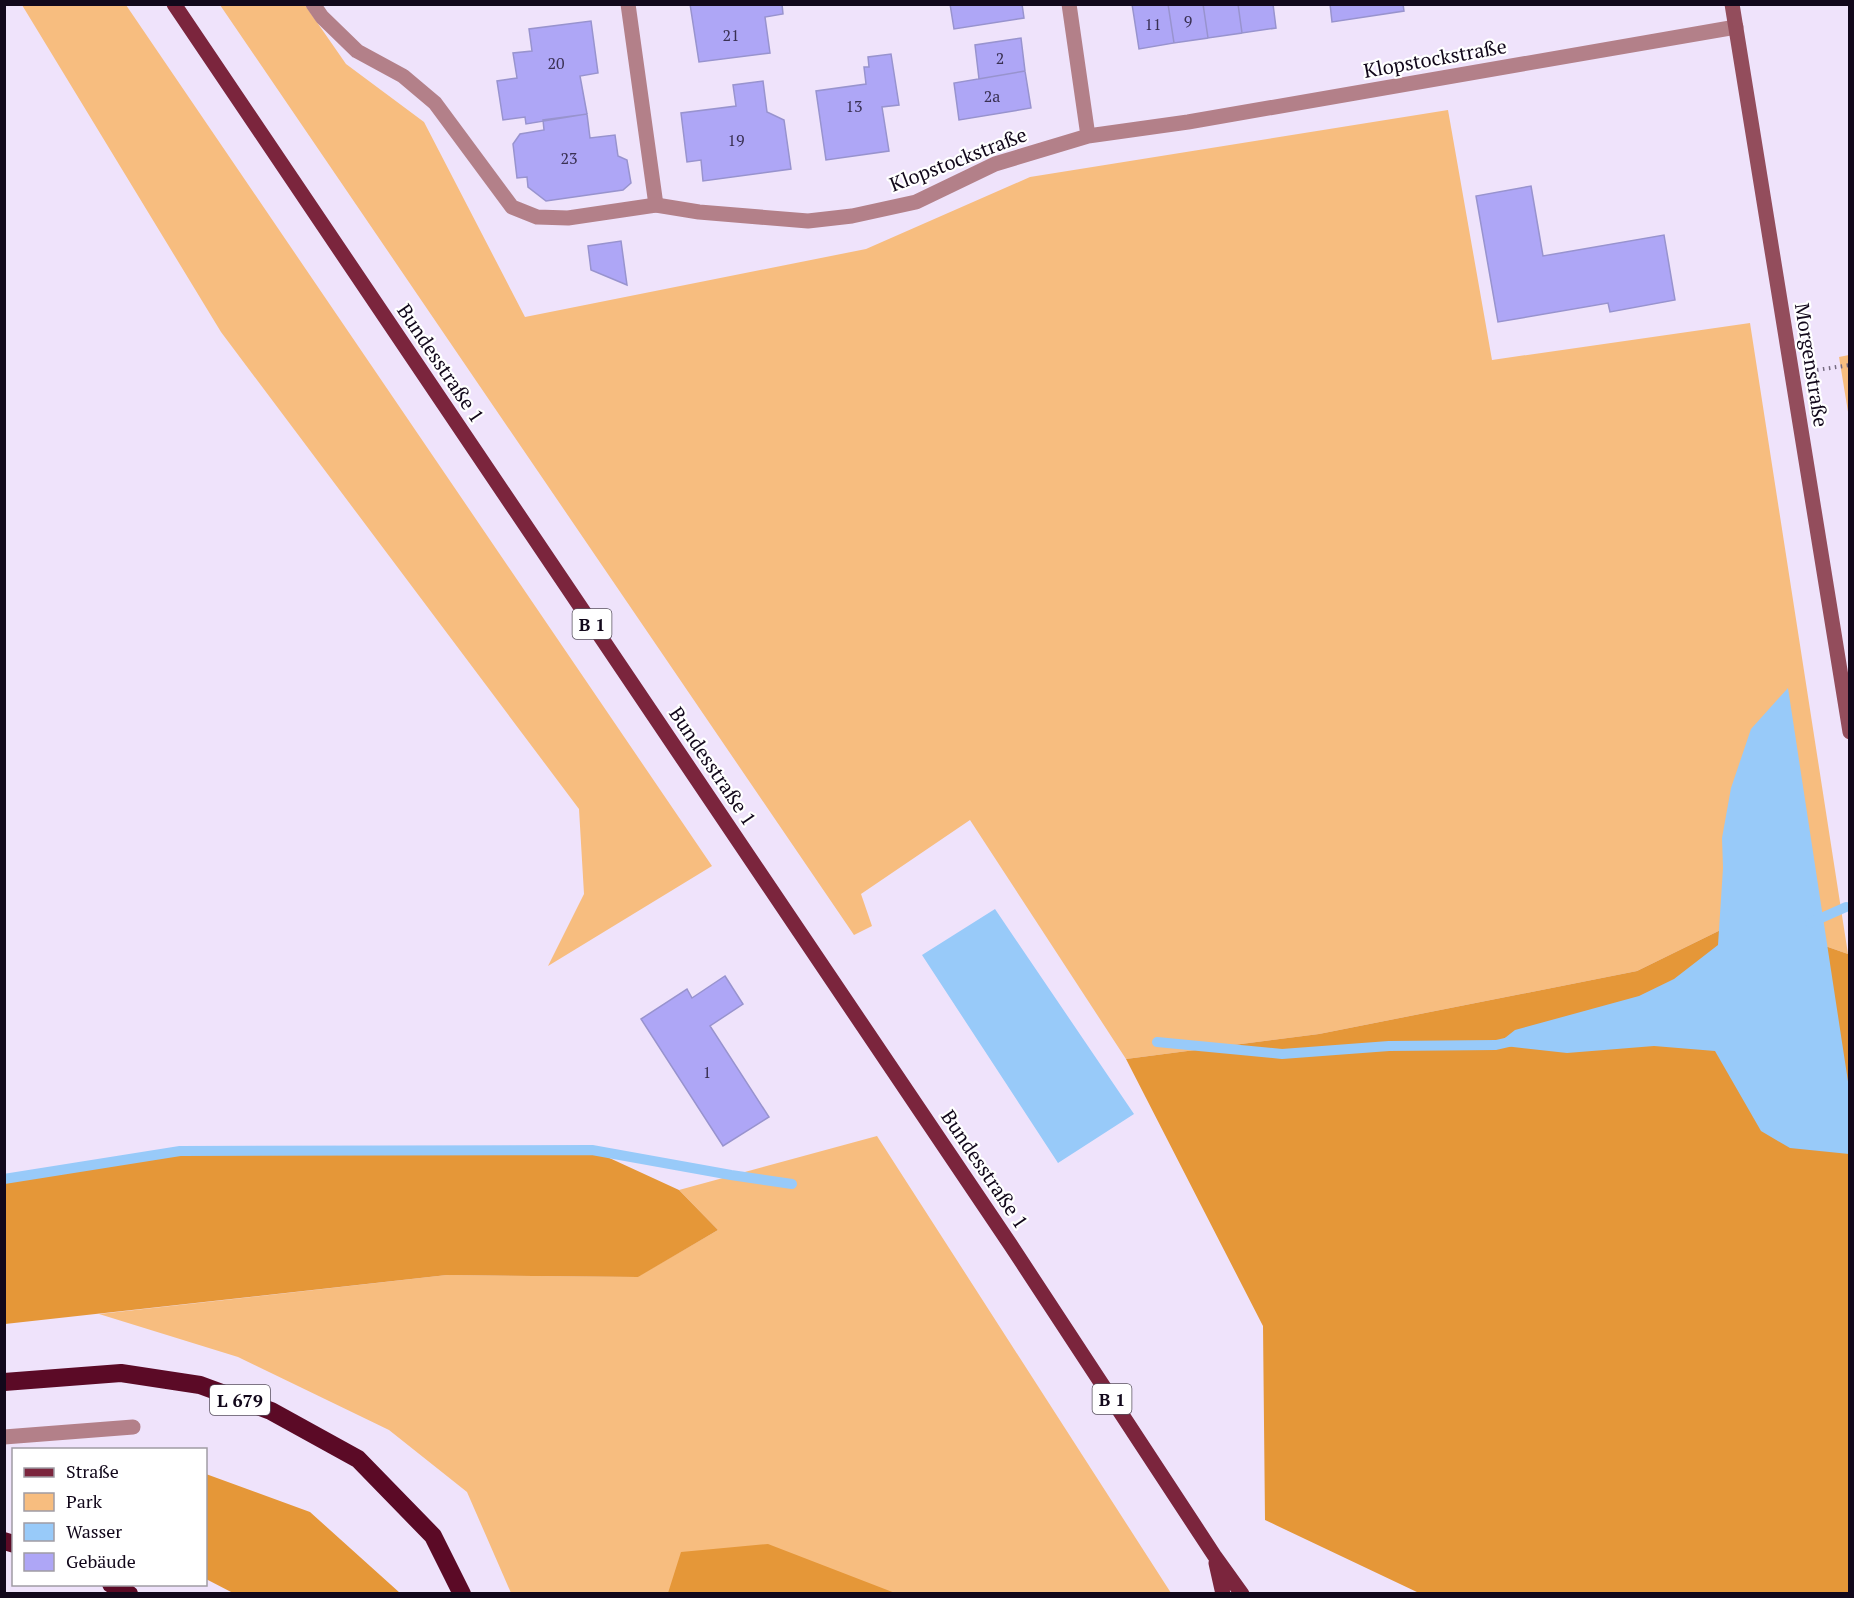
<svg xmlns="http://www.w3.org/2000/svg" width="1854" height="1598" font-family="'PT Serif',serif">
<rect width="100%" height="100%" fill="#efe3fb"/>
<path fill="#f7bd7f" d="M22,5H126L712,866L548,966L584,894L579,809L221,332Z
M220,5H305L346,64L424,122L525,317L866,249L1030,177L1448,110L1492,360L1750,323L1848,954L1745,918L1637,971L1319,1034L1126,1059L970,820L861,894L872,926L854,935Z
M1849,355H1850L1849,418L1839,357Z
M877,1136L1171,1593H511L467,1492L389,1430L238,1357L99,1314L447,1275L637,1277L718,1230L679,1190Z"/>
<path fill="#e59738" d="M1745,918L1848,954L1850,963L1849,1593H1419L1265,1520L1263,1326L1126,1059L1319,1034L1637,971Z
M592,1150L679,1190L718,1230L638,1277L447,1275L5,1324V1179L180,1151Z
M206,1474L310,1512L400,1593H233L206,1579Z
M768,1544L895,1593H668L681,1552Z"/>
<path fill="#98caf9" d="M1788,688L1849,1088V1154L1790,1148L1761,1131L1715,1051L1654,1046L1567,1053L1496,1045L1515,1030L1639,996L1674,979L1718,945L1723,868L1722,838L1731,788L1751,729Z
M995,909L1134,1114L1058,1163L922,955Z"/>
<g fill="none" stroke-linecap="round" stroke-linejoin="round">
<path stroke="#98caf9" stroke-width="10" d="M1810,923L1846,907
M1157,1042L1282,1054L1389,1046L1496,1045L1509,1042
M4,1179L180,1151L592,1150L731,1175L792,1184"/>
</g>
<path fill="#aea6f6" stroke="#9893ce" stroke-width="1.5" d="M690,4H782L783,14L765,17L770,53L699,62Z
M950,4H1022L1024,18L954,29Z
M1132,4H1168L1174,43L1139,49Z
M1168,4H1203L1208,38L1174,43Z
M1203,4H1238L1242,33L1208,38Z
M1238,4H1273L1276,28L1242,33Z
M1330,4H1403L1404,11L1332,22Z
M591,21L598,73L580,76L587,114L526,124L525,117L503,120L497,81L517,78L513,53L532,51L529,29Z
M1021,38L1025,71L979,79L975,45Z
M891,54L899,105L882,107L889,151L826,160L816,91L866,84L864,67H869L868,57Z
M1025,71L1031,108L959,120L954,83Z
M763,81L767,112L784,120L791,169L703,181L701,160L687,162L681,113L736,106L733,85Z
M587,114L590,138L615,135L618,156L627,160L631,183L623,190L546,201L528,187L527,177L517,178L513,144L520,134L544,130L543,120Z
M1531,186L1543,256L1664,235L1675,300L1610,312L1608,303L1498,322L1476,196Z
M621,241L627,285L591,270L588,246Z
M725,976L743,1004L710,1026L769,1117L723,1146L641,1019L687,989L692,998Z"/>
<g fill="none" stroke-linecap="round" stroke-linejoin="round">
<path stroke="#776c81" stroke-width="4" stroke-dasharray="1.5 4.5" stroke-linecap="butt" d="M1817,370L1850,365"/>
<path stroke="#b38089" stroke-width="15" d="M628,4L656,205
M4,1437L133,1427"/>
<path stroke="#b38089" stroke-width="15" d="M313,4L322,17L357,51L403,76L435,103L512,207L537,217L568,218L656,205L699,212L808,221L852,216L916,202L995,164L1088,136L1188,122L1736,27
M1069,4L1088,136"/>
<path stroke="#934d5c" stroke-width="15" d="M1732,4L1850,732"/>
<path stroke="#7b253d" stroke-width="15" d="M174,4L1010,1244L1214,1555L1242,1594
M1216,1563L1223,1594"/>
<path stroke="#5b0a26" stroke-width="18" d="M4,1382L121,1373L200,1385L271,1411L358,1459L433,1536L462,1594
M4,1541L14,1544
M111,1584L129,1594"/>
</g>
<g text-anchor="middle" dominant-baseline="central" stroke-width="4.5" stroke-linejoin="round" paint-order="stroke">
<g font-size="16" fill="#393052">
<text x="1188" y="21">9</text>
<text x="1153" y="24">11</text>
<text x="731" y="35">21</text>
<text x="1000" y="58">2</text>
<text x="556" y="63">20</text>
<text x="992" y="96">2a</text>
<text x="854" y="106">13</text>
<text x="736" y="140">19</text>
<text x="569" y="158">23</text>
<text x="707" y="1072">1</text>
</g>
<g fill="#fff" stroke="#59525f" stroke-width="1.5">
<rect x="572.5" y="609" width="39" height="30" rx="4.5"/>
<rect x="1092.5" y="1384" width="39" height="30" rx="4.5"/>
<rect x="210" y="1385" width="60" height="30" rx="4.5"/>
</g>
<g font-size="18" font-weight="bold" fill="#12081b">
<text x="592" y="624">B 1</text>
<text x="1112" y="1399">B 1</text>
<text x="240" y="1400">L 679</text>
</g>
<g font-size="20" fill="#12081b" stroke="#fff">
<text transform="translate(1435 58) rotate(-10)">Klopstockstraße</text>
<text transform="translate(958 159) rotate(-21)">Klopstockstraße</text>
<text transform="translate(441 363) rotate(56)">Bundesstraße 1</text>
<text transform="translate(1812 365) rotate(81)">Morgenstraße</text>
<text transform="translate(713 766) rotate(56)">Bundesstraße 1</text>
<text transform="translate(985 1169) rotate(56)">Bundesstraße 1</text>
</g>
</g>
<rect width="1854" height="1598" fill="none" stroke="#12081b" stroke-width="12"/>
<rect x="12" y="1448" width="195" height="138" fill="#ffffff" stroke="#a09ca4" stroke-width="1.5"/>
<rect x="24" y="1468" width="30" height="9" fill="#7b253d" stroke="#a09ca4" stroke-width="1.5"/>
<text x="66" y="1478" font-size="18" fill="#12081b">Straße</text>
<rect x="24" y="1493" width="30" height="18" fill="#f7bd7f" stroke="#a09ca4" stroke-width="1.5"/>
<text x="66" y="1508" font-size="18" fill="#12081b">Park</text>
<rect x="24" y="1523" width="30" height="18" fill="#98caf9" stroke="#a09ca4" stroke-width="1.5"/>
<text x="66" y="1538" font-size="18" fill="#12081b">Wasser</text>
<rect x="24" y="1553" width="30" height="18" fill="#aea6f6" stroke="#a09ca4" stroke-width="1.5"/>
<text x="66" y="1568" font-size="18" fill="#12081b">Gebäude</text>
</svg>
